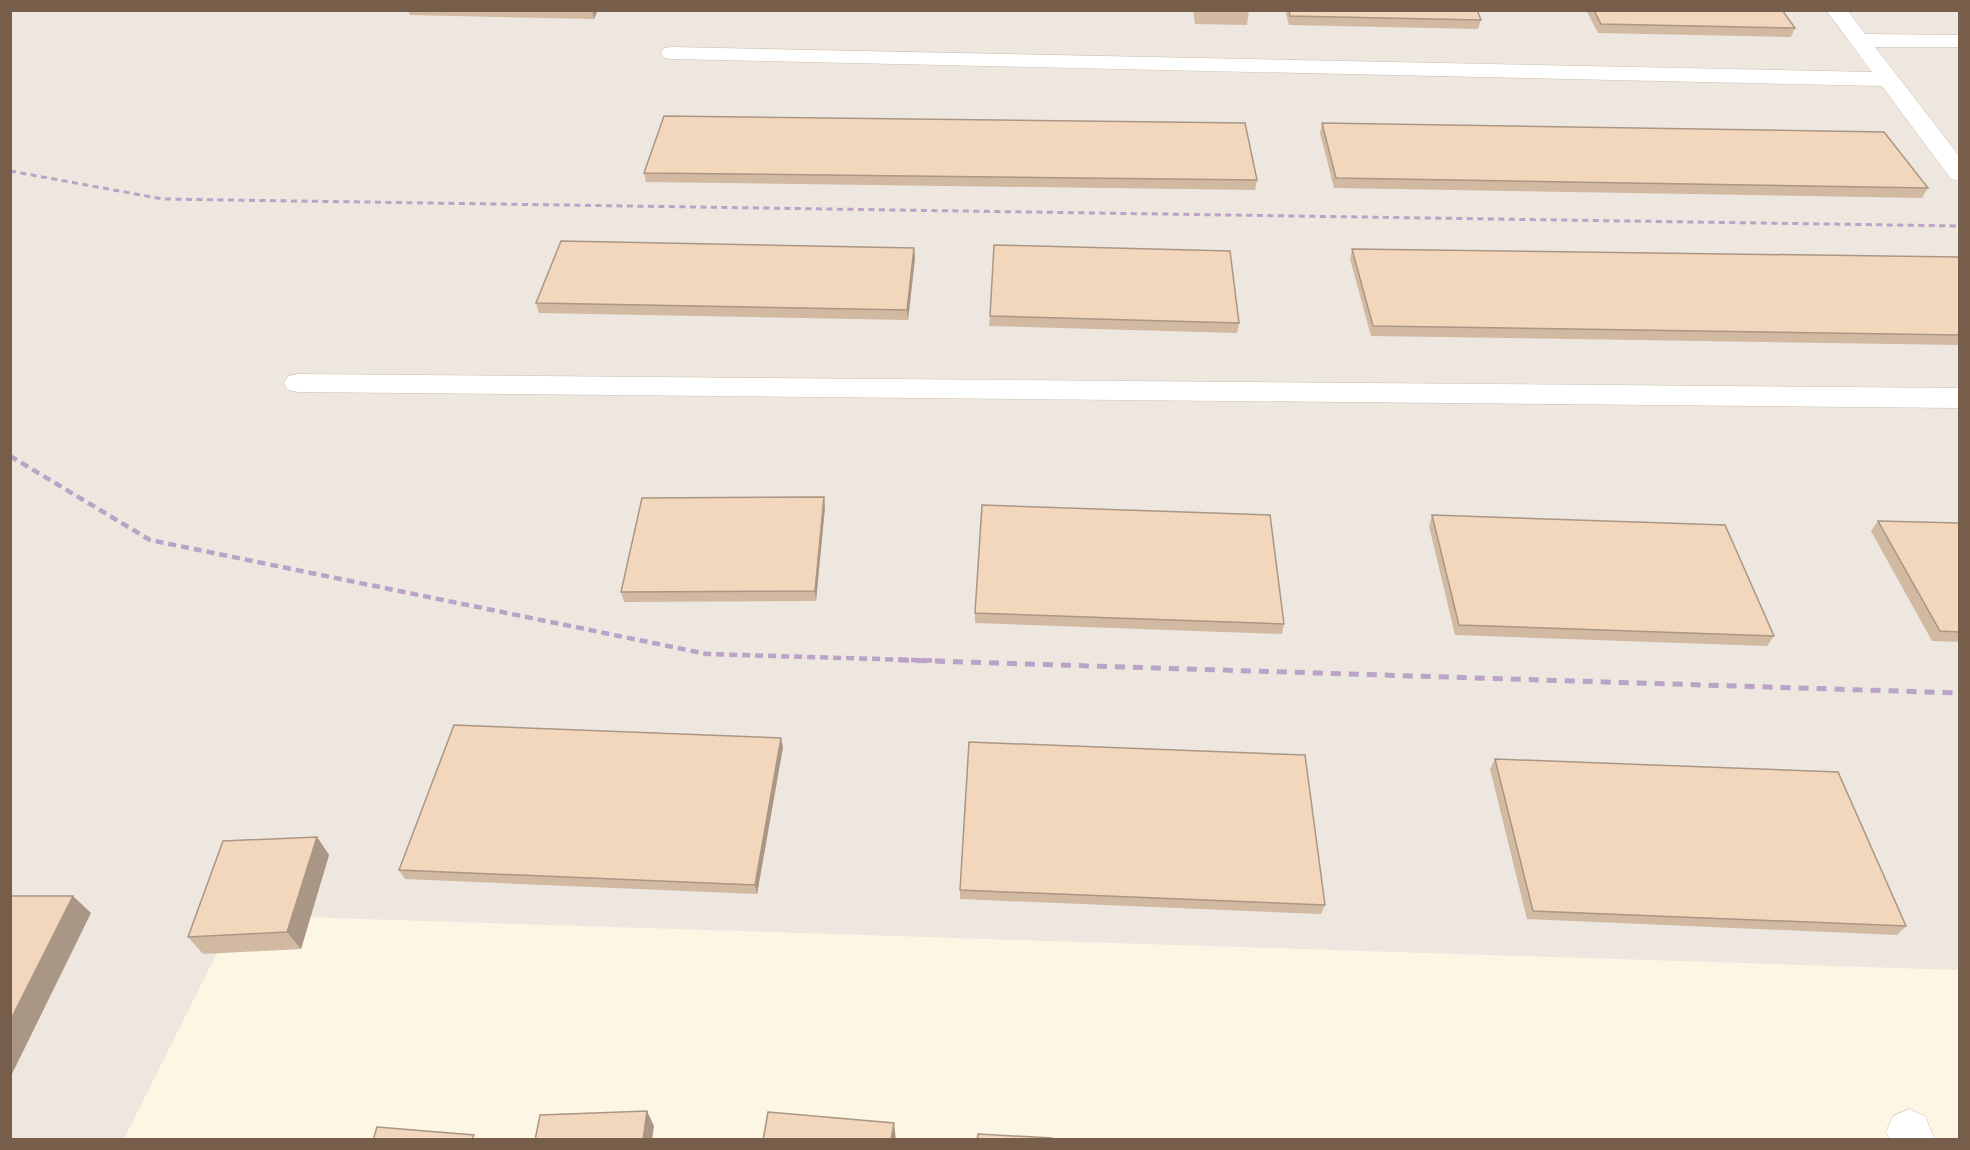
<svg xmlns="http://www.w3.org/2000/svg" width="1970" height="1150" font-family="'Alegreya Sans',sans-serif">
<rect width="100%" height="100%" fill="#fdf6e5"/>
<path fill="#ede7e0" d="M10,11H1959V970L236,915L124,1139H11Z"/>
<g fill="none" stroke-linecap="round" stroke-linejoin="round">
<defs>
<path id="minor" d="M1826,10H1847L1865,34L1960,35V47H1875L1960,157V181L1951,179L1882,86L672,59L664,58L661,53L664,48L672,47L1872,72Z
M298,374L1960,388V408L298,392L288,390L284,383L288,376Z
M1909,1109L1925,1116L1935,1140H1890L1886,1132L1893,1116Z"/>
</defs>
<use href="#minor" stroke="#cfbeab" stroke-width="1"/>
<use href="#minor" fill="#fff" fill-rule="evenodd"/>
<path stroke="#baa3c7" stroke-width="3" stroke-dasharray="6 4.5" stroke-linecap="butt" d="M10,171L163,199L1960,226"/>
<path stroke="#baa3c7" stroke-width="4.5" stroke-dasharray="8 5" stroke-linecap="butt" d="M10,456L150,540L707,654L947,661"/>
<path stroke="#baa3c7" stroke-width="5" stroke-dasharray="10 8" stroke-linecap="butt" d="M899,660L1960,693"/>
</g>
<path fill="#d1b9a2" d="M408,10H598L594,19L410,15Z
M1193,10H1249L1247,25L1195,24Z
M1285,10H1477L1481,20L1478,29L1289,25Z
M1586,10H1782L1795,28L1791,37L1598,33Z
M1322,123L1928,188L1922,198L1334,188L1320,133Z
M644,173L1257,180L1255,190L646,182Z
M914,248L915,258L908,320L539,313L536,303Z
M1352,249L1959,257V345L1371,336L1350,259Z
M990,316L1239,323L1237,333L989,326Z
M824,497L825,507L816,601L624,602L621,592Z
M1432,515L1774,636L1767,646L1455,635L1429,526Z
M1878,521L1959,523V642L1932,641L1871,531Z
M975,613L1284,624L1282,634L975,623Z
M783,747L757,894L405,879L399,870Z
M1495,759L1906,926L1897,935L1527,919L1490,769Z
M317,837L329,855L301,949L203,954L188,937Z
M960,890L1325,905L1321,914L960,899Z"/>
<path fill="#aa9684" d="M592,10H598L594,19Z
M914,248L915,258L908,320L907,310Z
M824,497L825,507L816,601L815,591Z
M781,738L783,747L757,894L755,885Z
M317,837L329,855L301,949L287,932Z
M73,896L91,913L10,1078V1021Z
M647,1111L654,1126L652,1140H643Z
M894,1123L896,1140H891Z"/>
<path fill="#f3d7bc" stroke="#aa9684" stroke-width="1.5" d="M1289,10H1477L1481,20L1290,16Z
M1594,10H1782L1795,28L1601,24Z
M664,116L1245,123L1257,180L644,173Z
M1322,123L1884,132L1928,188L1336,178Z
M561,241L914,248L907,310L536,303Z
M994,245L1230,251L1239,323L990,316Z
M1352,249L1959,257V335L1373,326Z
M824,497L815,591L621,592L642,498Z
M982,505L1270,515L1284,624L975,613Z
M1432,515L1725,525L1774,636L1459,625Z
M1878,521L1959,523V632L1940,631Z
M454,725L781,738L755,885L399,870Z
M969,742L1305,755L1325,905L960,890Z
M1495,759L1838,772L1906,926L1533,911Z
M317,837L287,932L188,937L223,841Z
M10,896H73L10,1021Z
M647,1111L643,1140H535L540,1115Z
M768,1112L894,1123L891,1140H763Z
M377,1127L474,1135L472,1140H373Z
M978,1134L1052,1138V1140H977Z"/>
<rect width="1970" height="1150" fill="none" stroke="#775e4a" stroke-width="24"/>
</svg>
